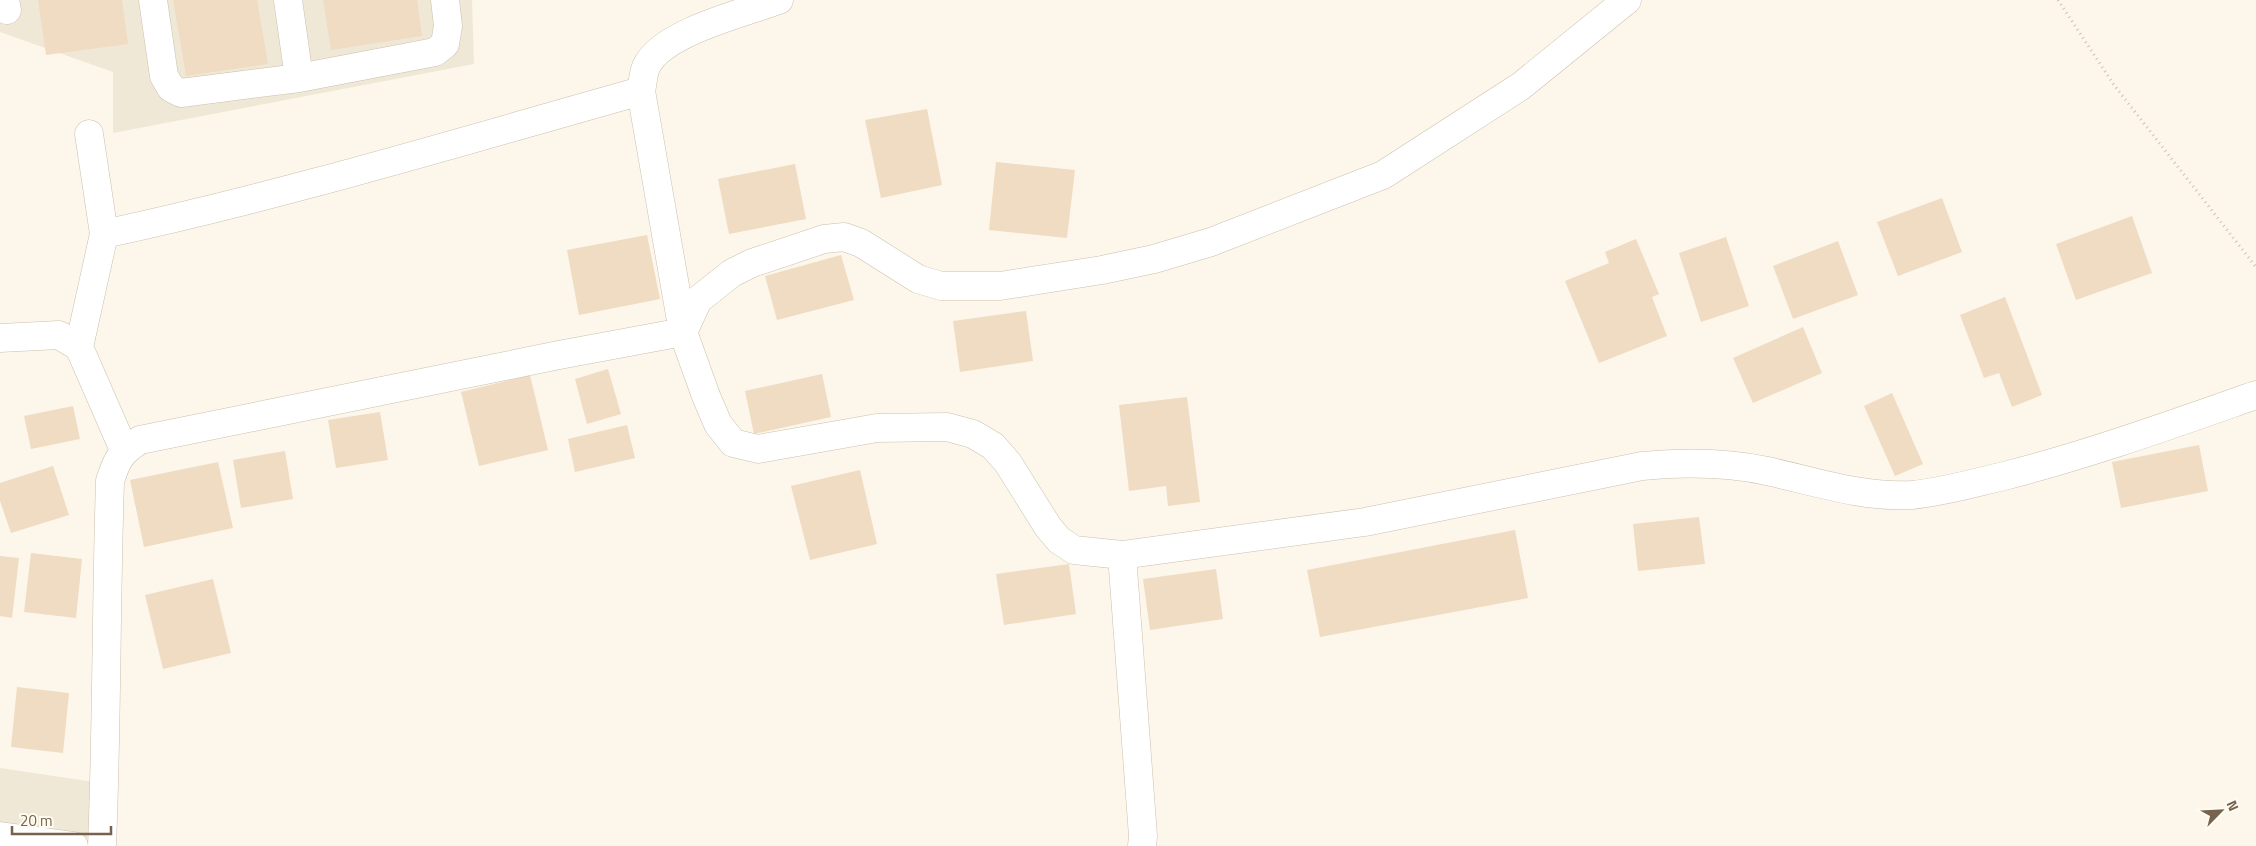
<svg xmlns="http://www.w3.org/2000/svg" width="2256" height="846" font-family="'Titillium Web',sans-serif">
<rect width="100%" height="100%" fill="#fcf7ea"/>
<path fill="#f0e8d6" d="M0,0H472L474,64L113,133V72L0,32Z
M0,768L101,783L85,846H0Z"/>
<path fill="#f0dbc3" d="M38,0H122L128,44L46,55Z
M173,0H257L268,64L186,76Z
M323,0H417L422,36L331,50Z
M927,109L942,185L881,198L865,120Z
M996,162L1075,170L1067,238L989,230Z
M795,164L806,219L729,234L718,179Z
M1942,198L1962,252L1898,276L1877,222Z
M2132,216L2152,273L2076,300L2056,244Z
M647,235L660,299L579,315L567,250Z
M1726,237L1749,306L1701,322L1679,253Z
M1636,239L1659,294L1652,297L1667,336L1599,363L1565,281L1609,263L1605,252Z
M1838,241L1858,295L1793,319L1773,266Z
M841,255L854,300L777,320L765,276Z
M2005,297L2042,395L2012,407L1999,373L1984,378L1960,315Z
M1026,311L1033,361L960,372L953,321Z
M1803,327L1822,373L1753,403L1733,358Z
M608,369L621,414L587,424L575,379Z
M822,374L831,417L754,434L745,391Z
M530,375L548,450L479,466L461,392Z
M1892,393L1923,464L1895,476L1864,406Z
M1187,397L1200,502L1168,506L1166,486L1129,491L1119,405Z
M73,406L80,439L31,449L24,416Z
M380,412L388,460L336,468L328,420Z
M627,425L635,458L575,472L568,439Z
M2199,445L2208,491L2121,508L2112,462Z
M285,451L293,499L241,508L233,460Z
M218,462L233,528L144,547L130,480Z
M53,466L69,515L11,533L0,501V483Z
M860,470L877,544L810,560L791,486Z
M1699,517L1705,564L1638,571L1633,524Z
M1515,530L1528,598L1320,637L1307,570Z
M31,553L82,559L76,618L24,612Z
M0,556L19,558L12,618L0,616Z
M1069,564L1076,614L1004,625L996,574Z
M1216,569L1223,619L1150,630L1143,579Z
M213,579L231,653L163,669L145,595Z
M17,687L69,693L63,753L11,747Z"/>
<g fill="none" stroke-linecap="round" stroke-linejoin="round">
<defs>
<path id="minor" d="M5,0L7,10
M153,0L164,76L171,88L181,93L299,78L435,52L445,44L448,26L445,0
M288,0L299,78
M779,0C744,13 664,32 647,65C643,72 643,83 641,91L683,332L706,396L718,424L733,443L758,449L877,428L947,427L973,434L993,446L1008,463L1048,527L1059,540L1074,550L1122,555L1365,522L1642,466C1684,462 1725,462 1767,471C1813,481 1863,498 1912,495C1943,492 1974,483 2004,476C2090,454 2173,424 2256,395
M104,234C285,195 463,141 641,91
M0,338L59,335L79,347L124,450
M79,347L104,234L89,134
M1122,555L1143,836L1142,846
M0,836L74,846
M102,846C107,724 106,603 110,481C117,459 121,452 140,440L559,355L683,332L698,300L732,273L752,263L824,239L844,237L861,243L918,279L941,286H1000L1102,270L1154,259L1211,242L1383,175L1521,86L1627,0"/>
</defs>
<use href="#minor" stroke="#ccbfad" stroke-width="29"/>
<path stroke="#d6bfa5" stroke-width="3" stroke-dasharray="1 4" stroke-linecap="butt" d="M2058,0L2114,85L2256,267"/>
<use href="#minor" stroke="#fff" stroke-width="28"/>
</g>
<g transform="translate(2221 811) rotate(66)" stroke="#fefbf1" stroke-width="4" paint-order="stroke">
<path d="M0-4L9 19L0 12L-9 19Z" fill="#77624e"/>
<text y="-8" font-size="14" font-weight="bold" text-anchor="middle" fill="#77624e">N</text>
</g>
<path d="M12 826v8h99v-8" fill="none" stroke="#77624e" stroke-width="2.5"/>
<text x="20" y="826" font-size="15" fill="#77624e" stroke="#fefbf1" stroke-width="4" paint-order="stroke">20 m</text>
</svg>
